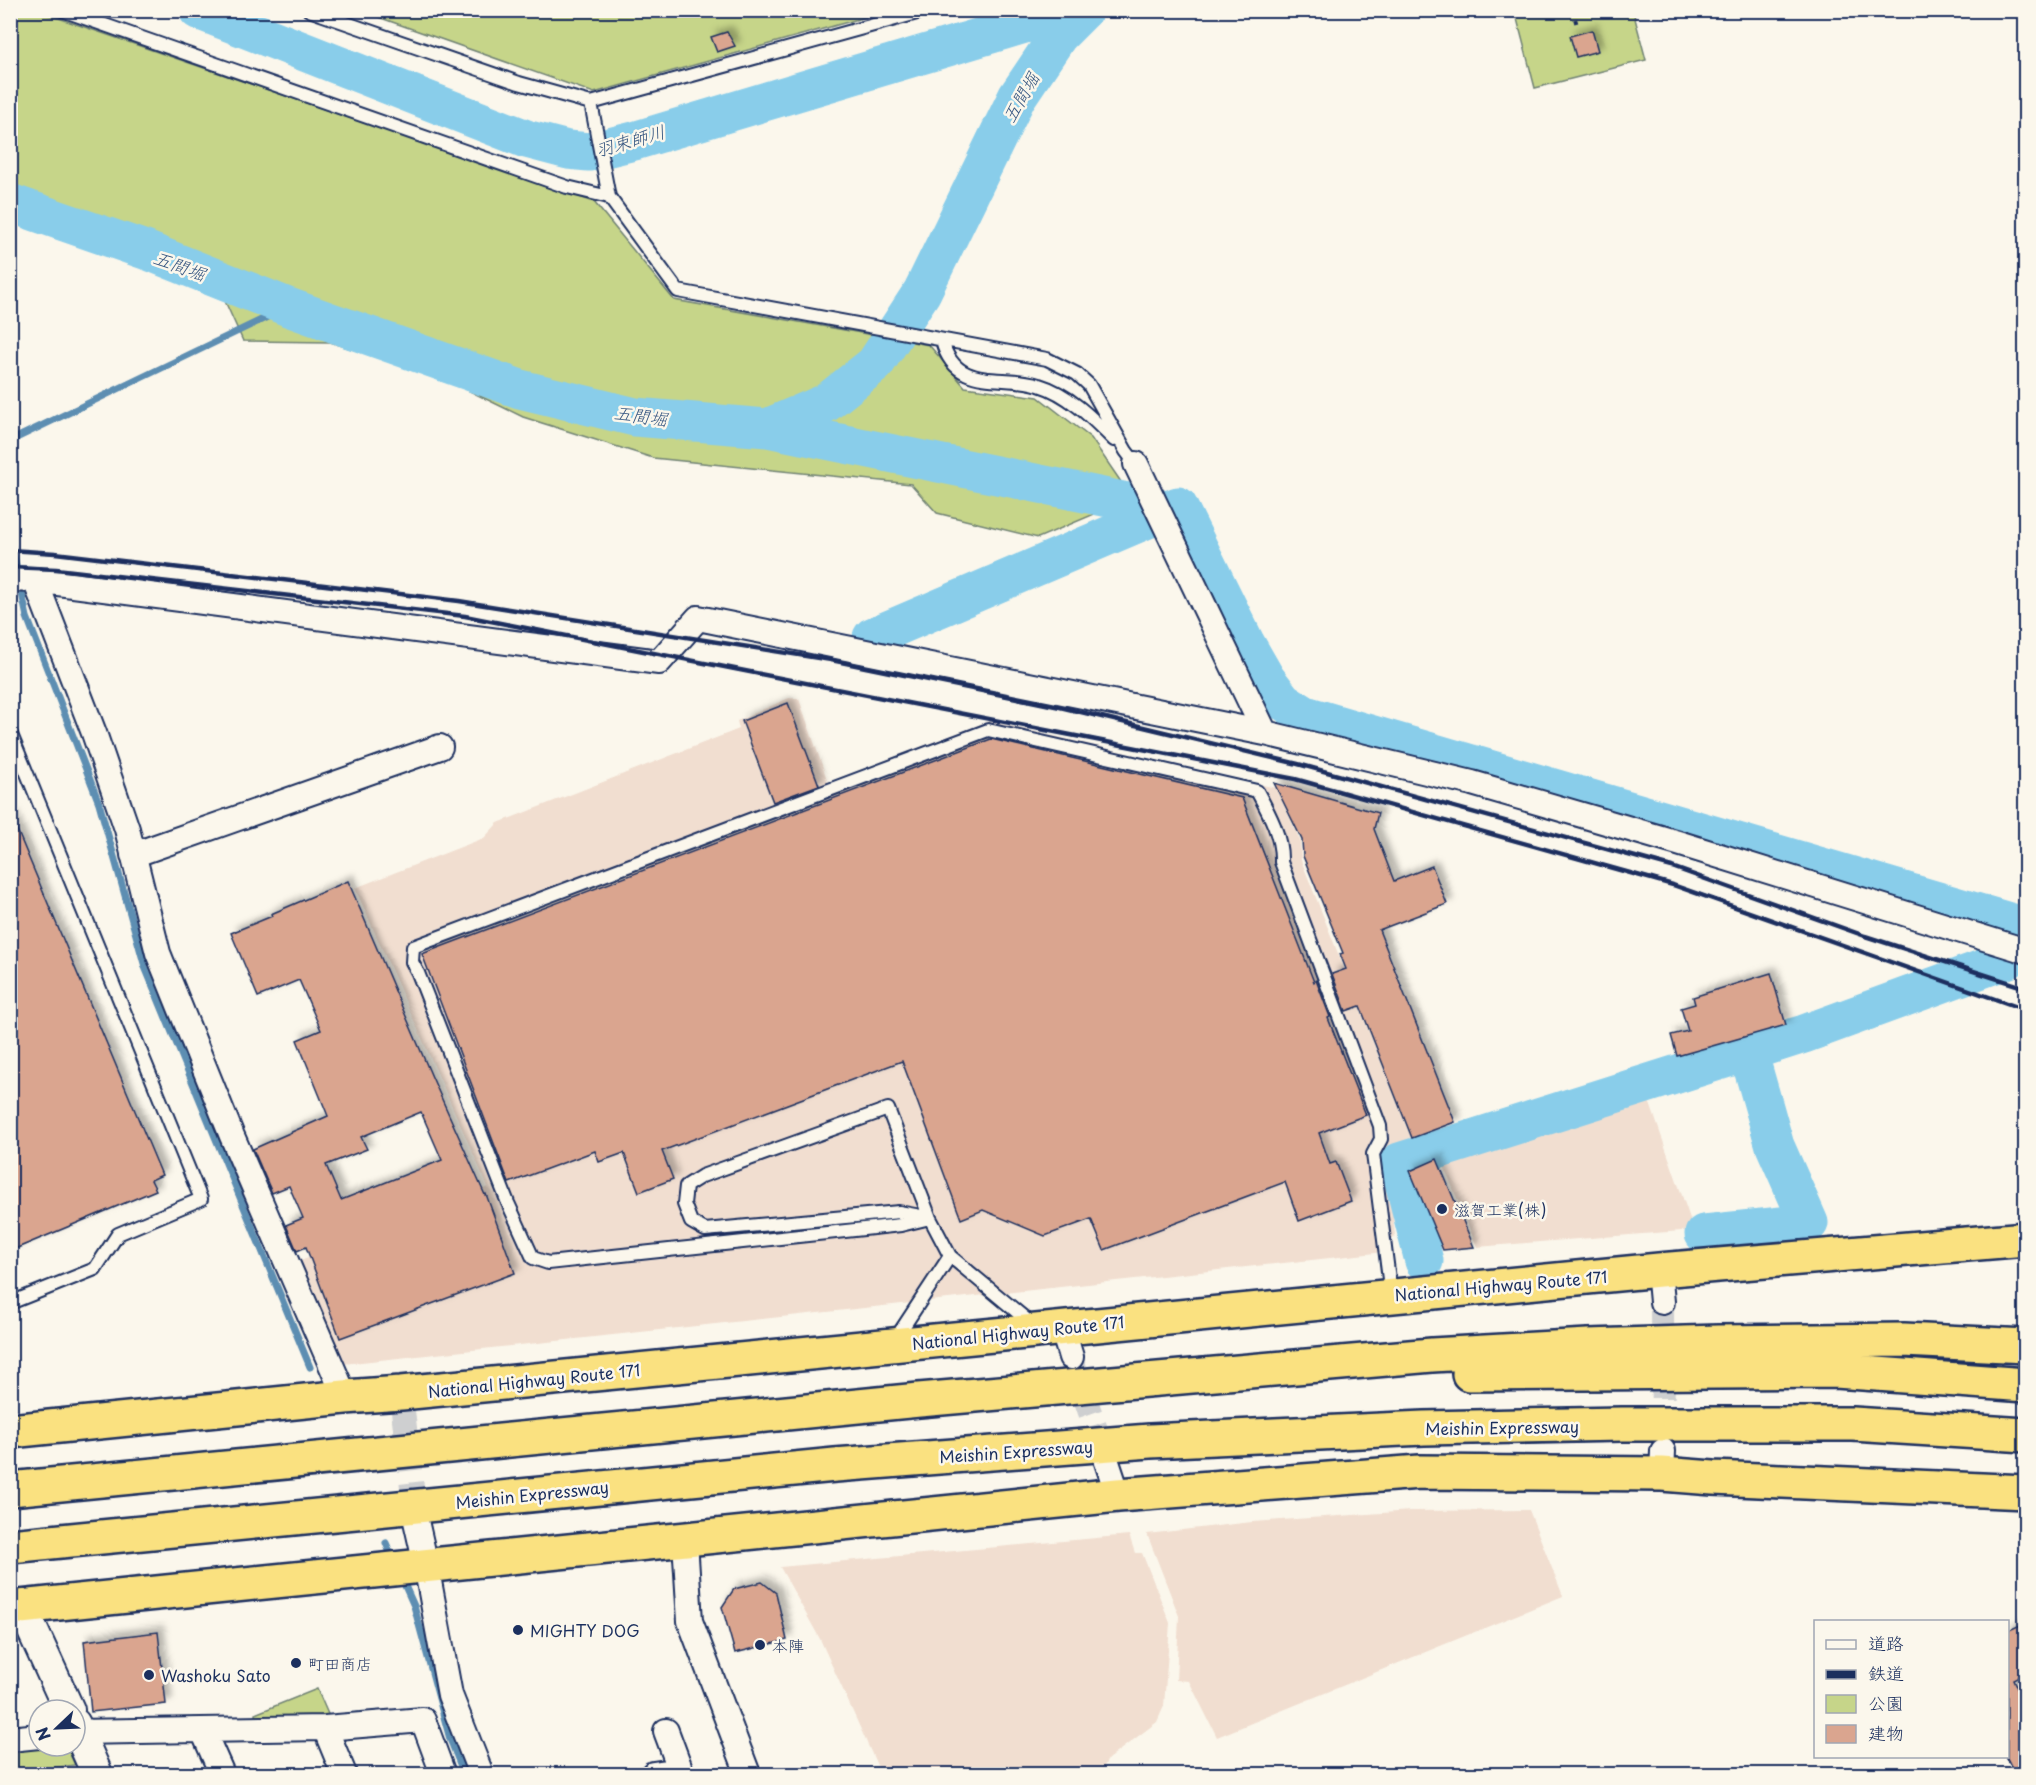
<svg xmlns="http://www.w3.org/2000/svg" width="2036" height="1785" font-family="'Playpen Sans','Klee One',sans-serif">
<defs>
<filter id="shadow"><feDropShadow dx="5.5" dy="-5.5" stdDeviation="3" flood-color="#0004"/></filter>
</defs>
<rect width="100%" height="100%" fill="#fbf7ec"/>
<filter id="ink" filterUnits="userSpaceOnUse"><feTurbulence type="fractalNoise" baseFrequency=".0167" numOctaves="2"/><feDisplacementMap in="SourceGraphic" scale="12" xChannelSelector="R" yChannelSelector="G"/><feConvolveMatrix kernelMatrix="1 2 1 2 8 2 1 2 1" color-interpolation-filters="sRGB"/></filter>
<g filter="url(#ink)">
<path fill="#f1ded0" d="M789,698L799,699L828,782L989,721L1276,788L1300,840L1301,860L1416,1150L1387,1160L1395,1236L1376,1253L343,1364L298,1262L488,1187L355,888L484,838L498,823L739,729L737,721Z
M1646,1092L1694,1230L1477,1247L1439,1154Z
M1529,1510L1563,1596L1217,1737L1189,1681L1176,1680L1179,1616L1147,1534L1252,1522L1411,1511Z
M1129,1535L1135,1553H1142L1170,1623L1164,1706L1157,1722L1108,1759L1100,1774H881L820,1639L780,1567Z"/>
<path fill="#c6d589" stroke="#708274" stroke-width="1.5" d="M10,11H38L594,202L674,300L929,345L965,387L1038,397L1091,438L1132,498L1038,538L937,513L911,484L653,458L523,417L445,379L330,342L243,341L224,299L11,217Z
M361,11H887L594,93Z
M1515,11H1633L1646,60L1535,88Z
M317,1689L331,1721L256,1724L255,1714Z
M39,1746H66L75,1765L11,1773L10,1748Z"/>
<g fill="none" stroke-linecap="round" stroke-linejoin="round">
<path stroke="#5d8eb2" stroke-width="7" d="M10,441L288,307
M10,465L11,441
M10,537L27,617L99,803L145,967L310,1367
M386,1543L393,1559
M401,1577L414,1606L450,1739L464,1774"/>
<path stroke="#89cdea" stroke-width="39" d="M198,10L526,139L568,150L589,152L634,141L1071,10
M10,203L148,251L288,307L520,389L635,417L767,428L826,403L875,364L922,292L1017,97L1058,36L1084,10
M767,428L1167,510
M872,637L1178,506L1246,644L1266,679L1283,701L1305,715L2016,924L2026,925
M1704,1234L1809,1223L1775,1146L1748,1051
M1424,1261L1399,1162L1804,1034L2009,959"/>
</g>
<path fill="#daa58f" stroke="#1b2f5e" stroke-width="1.5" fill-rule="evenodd" filter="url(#shadow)" d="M1592,30L1598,51L1576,57L1570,36Z
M727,32L735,46L717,52L711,37Z
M788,703L819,785L773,802L742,721Z
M991,739L1242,798L1314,982L1316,980L1330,1017L1328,1018L1366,1115L1319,1133L1330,1164L1336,1162L1351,1201L1299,1221L1285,1182L1104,1250L1091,1219L1045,1236L983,1210L961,1219L902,1061L662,1151L673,1179L639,1192L624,1153L599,1162L595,1151L509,1183L422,954Z
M1274,783L1378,813L1374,829L1394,881L1432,866L1447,904L1379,930L1455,1122L1412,1138L1360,1006L1346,1011L1332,974L1346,969L1340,954L1343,953L1303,856L1302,840Z
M10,813L162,1175L151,1180L156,1190L10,1251Z
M348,881L432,1077L485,1195L486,1194L515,1273L340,1338L306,1247L297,1251L286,1225L303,1218L289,1186L272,1193L253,1149L328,1116L297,1040L321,1030L299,980L258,997L231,933L272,916L271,914ZM421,1112L442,1160L341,1200L326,1165L367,1149L361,1137Z
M1771,973L1786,1025L1677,1056L1671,1035L1688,1031L1681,1008L1695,1004L1693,997Z
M1437,1159L1474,1247L1443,1250L1410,1171Z
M762,1582L776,1593L787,1640L735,1653L722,1607L734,1589Z
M2025,1623V1673L2013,1679L2025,1706V1774H2015L2007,1758V1631Z
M158,1632L166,1704L91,1712L84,1641Z"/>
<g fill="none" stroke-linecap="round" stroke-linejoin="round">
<path stroke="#cecfd0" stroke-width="24" stroke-dasharray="24 12" stroke-linecap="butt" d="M1662,1302L1663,1440
M1071,1357L1104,1453
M403,1411L416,1521"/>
<defs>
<path id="service" d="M62,10L567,187L609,197
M309,10L519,83L591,103L928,10
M591,103L609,197L678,291L1047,359L1077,374L1089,385L1126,451L1136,464
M942,341C956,393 1002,373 1039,385C1069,394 1093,419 1114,440
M10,732L201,1199L118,1234L95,1269L10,1303
M930,1218L901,1225L548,1263L533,1258L508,1203L418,973L412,962L413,947L988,730L1257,791C1269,813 1282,836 1281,862L1380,1126L1381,1139L1373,1154L1391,1295
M950,1256L1033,1325
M894,1341L950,1256L930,1218L888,1109L702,1176L686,1186L684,1204L691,1222L705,1230L899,1212L926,1217"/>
<path id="minor" d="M1136,464L1265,733L1472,783L1678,843L2026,951
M10,579L35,580L659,662L698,618L1265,733
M35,580L94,733L127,829L158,953L232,1136L345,1397
M133,855L440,747
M1659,1270L1662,1302
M1062,1327L1071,1357
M1104,1453L1118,1495
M1662,1474L1663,1451
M416,1521L426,1565L450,1695L481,1774
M685,1541L690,1621L748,1774
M325,1728L344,1774
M203,1731L222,1774
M666,1731L682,1774
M75,1732L325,1728L423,1720L443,1774
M10,1739L39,1736
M653,1774L680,1770"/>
<path id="tertiary" d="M22,1607L69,1710
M75,1724L97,1774"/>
<path id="trunk" d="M10,1431L345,1397L401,1393L1659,1270L2026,1239
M10,1608L1118,1495L1420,1472L1662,1474L1713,1478L2026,1492"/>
<path id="motorway" d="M1469,1374L1836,1371L2026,1385
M10,1489L919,1400L1432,1355L1588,1346L1718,1342L1904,1340L2026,1346
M10,1546L835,1465L1150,1441L1424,1428L1622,1424H1853L2026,1435"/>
</defs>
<use href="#service" stroke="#1b2f5e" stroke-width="16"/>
<use href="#minor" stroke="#1b2f5e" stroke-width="28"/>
<use href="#tertiary" stroke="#1b2f5e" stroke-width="34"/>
<use href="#trunk" stroke="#1b2f5e" stroke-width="38"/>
<use href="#motorway" stroke="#1b2f5e" stroke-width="38"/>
<path stroke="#1b2f5e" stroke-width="4" stroke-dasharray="4.5 4.5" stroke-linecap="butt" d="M1573,10L1577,26"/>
<use href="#service" stroke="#fbf7ec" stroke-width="12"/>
<use href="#minor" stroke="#fbf7ec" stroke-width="24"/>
<use href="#tertiary" stroke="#fbf7ec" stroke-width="30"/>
<use href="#trunk" stroke="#fae180" stroke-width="33"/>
<use href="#motorway" stroke="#fae180" stroke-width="33"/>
<path stroke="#1b2f5e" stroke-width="4.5" d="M10,550L55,553L459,601L831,660L1060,707L1298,764L1672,867L1865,936L2026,988
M10,567L56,569L465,616L1295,779L1673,885L2026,1010"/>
</g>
</g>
<g fill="#1b2f5e" stroke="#fbf7ec" stroke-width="2">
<circle cx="1442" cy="1209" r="6"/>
<circle cx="518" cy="1630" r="6"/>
<circle cx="760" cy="1645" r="6"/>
<circle cx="296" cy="1663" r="6"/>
<circle cx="149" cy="1675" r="6"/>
</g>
<g text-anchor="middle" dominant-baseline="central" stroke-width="5" stroke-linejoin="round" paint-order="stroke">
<g font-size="16" fill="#1b2f5e" stroke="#fbf7ec" text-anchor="start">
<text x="1454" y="1209">滋賀工業(株)</text>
<text x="530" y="1630">MIGHTY DOG</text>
<text x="772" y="1645">本陣</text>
<text x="308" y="1663">町田商店</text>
<text x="161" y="1675">Washoku Sato</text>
</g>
<g font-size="16" fill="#1b2f5e" stroke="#fbf7ec">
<text transform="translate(1501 1285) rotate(-5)">National Highway Route 171</text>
<text transform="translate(1018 1332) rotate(-6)">National Highway Route 171</text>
<text transform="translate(534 1380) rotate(-6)">National Highway Route 171</text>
<text transform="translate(1502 1427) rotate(-1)">Meishin Expressway</text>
<text transform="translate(1016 1451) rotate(-4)">Meishin Expressway</text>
<text transform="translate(532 1494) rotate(-6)">Meishin Expressway</text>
</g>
<g font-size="18" font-style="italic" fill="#365681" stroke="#fbf7ec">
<text transform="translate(1020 97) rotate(-60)">五間堀</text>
<text transform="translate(630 140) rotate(-16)">羽束師川</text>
<text transform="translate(180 265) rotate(20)">五間堀</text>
<text transform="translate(641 415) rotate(8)">五間堀</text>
</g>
</g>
<rect width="2036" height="1785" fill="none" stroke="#fbf7ec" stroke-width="36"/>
<rect x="18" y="18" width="2000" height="1749" fill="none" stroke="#1b2f5e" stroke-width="2" filter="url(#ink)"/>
<rect x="1814" y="1620" width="195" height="138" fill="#fbf7ec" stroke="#a1a7b3" stroke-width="1.5"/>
<rect x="1826" y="1640" width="30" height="9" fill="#fbf7ec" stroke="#a1a7b3" stroke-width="1.5"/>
<text x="1868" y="1650" font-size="18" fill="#1b2f5e">道路</text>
<rect x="1826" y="1670" width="30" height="9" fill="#1b2f5e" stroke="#a1a7b3" stroke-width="1.5"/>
<text x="1868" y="1680" font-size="18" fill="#1b2f5e">鉄道</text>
<rect x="1826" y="1695" width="30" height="18" fill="#c6d589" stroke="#a1a7b3" stroke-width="1.5"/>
<text x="1868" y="1710" font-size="18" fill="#1b2f5e">公園</text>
<rect x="1826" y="1725" width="30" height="18" fill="#daa58f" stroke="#a1a7b3" stroke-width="1.5"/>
<text x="1868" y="1740" font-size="18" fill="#1b2f5e">建物</text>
<g transform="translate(57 1728) rotate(247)"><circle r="28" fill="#fbf7ec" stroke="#a1a7b3" stroke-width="1.5"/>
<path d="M0-4.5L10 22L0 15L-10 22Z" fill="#1b2f5e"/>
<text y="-9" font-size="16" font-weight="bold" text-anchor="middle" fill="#1b2f5e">N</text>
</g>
</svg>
